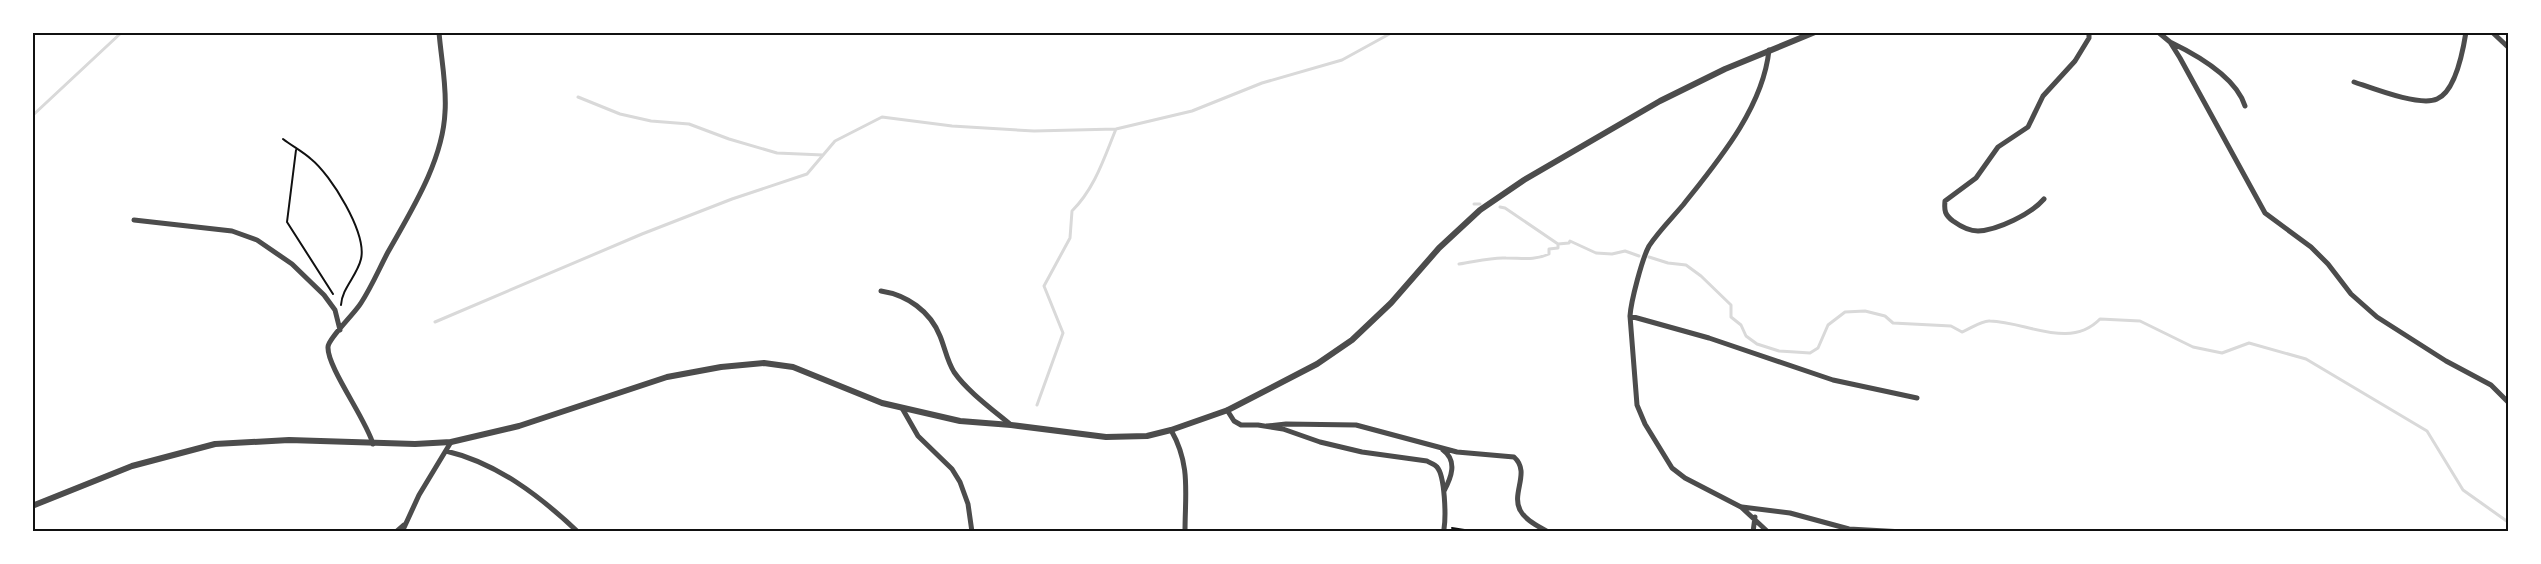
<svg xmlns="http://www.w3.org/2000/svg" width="2541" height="564" font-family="'Alegreya Sans',sans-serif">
<rect width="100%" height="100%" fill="#fff"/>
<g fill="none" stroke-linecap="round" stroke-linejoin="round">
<path stroke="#d9d9d9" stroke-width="3" d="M578,97L620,114L651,121L689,124L729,139L777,153L823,155
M32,116L122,32
M1474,204H1480
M1500,207L1505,208L1558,244L1569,243L1570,241L1596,253L1612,254L1625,251L1639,256
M1649,257L1668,263L1686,265L1701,276L1731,305V317L1741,325L1746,336L1757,344L1779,351L1795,352L1810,353L1818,348L1828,325L1845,312L1865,311L1885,316L1893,323L1951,326L1962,332C1970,329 1982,320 1990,321C2027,322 2070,350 2100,319L2140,321L2193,347L2222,353L2249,343L2306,359L2427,431L2463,490L2508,522
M1459,264C1474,262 1491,257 1506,258C1522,258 1534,261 1549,254V249L1558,248V244
M435,322L642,234L732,199L807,174L835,141L882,117L952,126L1034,131L1116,129L1192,111L1262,83L1342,60L1393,32
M1037,405L1063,333L1044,286L1070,238L1072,211C1095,188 1104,158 1116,129"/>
<path stroke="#111" stroke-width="2" d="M283,139C292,146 302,151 311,159C331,175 367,233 361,259C357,276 342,288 341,305
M296,150L287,222L333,294
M1452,528L1477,532"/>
<path stroke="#4c4c4c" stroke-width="5" d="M2158,32L2170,42L2180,58L2265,213L2311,247L2328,264L2351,294L2377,317L2446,361L2491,385L2508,402
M2492,32L2508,47
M2170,42C2197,55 2236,77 2245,106
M2354,82C2372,88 2420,107 2437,99C2456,91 2463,51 2466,32
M2044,199C2031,214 1998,230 1978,231C1969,231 1960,226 1953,221C1945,215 1944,211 1945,201L1976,178L1998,147L2028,127L2043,96L2075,61L2089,38V32
M134,220L232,231L257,240L292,264L324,295L335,310L340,330
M881,291C907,295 930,311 940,336C945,348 947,361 954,372C967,391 993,410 1011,425
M1630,316L1709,338L1833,380L1917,398
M902,408L918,436L952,469L960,482L968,504L972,532
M1227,410L1234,421L1241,425H1258L1283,429L1320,442L1362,452L1427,461C1430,463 1435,464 1437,467C1445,476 1446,516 1444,529
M1267,426L1286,424L1356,425L1457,452L1514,457C1531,472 1511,493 1520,510C1525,520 1538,526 1548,532
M1171,430C1191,465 1185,493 1185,532
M373,444C366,419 327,367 328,347C328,339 355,313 361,303C372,286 379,269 388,252C411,211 443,161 445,112C447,86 441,58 439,32
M1443,450C1458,461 1451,478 1444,491
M446,451C497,463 540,496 578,532
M1742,507L1790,513L1849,529L1904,532
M396,532L404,525
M402,532L419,495L451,442
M1753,532L1755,517
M1768,532L1741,507L1685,478L1672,468L1645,424L1637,405L1630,316C1631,301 1642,259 1649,246C1658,232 1672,218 1683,205C1718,161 1763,108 1769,50"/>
<path stroke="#4c4c4c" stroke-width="6" d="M32,506L132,466L215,444L289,440L415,444L451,442L519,426L667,377L721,367L764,363L793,367L882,403L960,421L1011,425L1106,437L1147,436L1171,430L1228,410L1317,364L1352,340L1391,303L1439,248L1480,210L1524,180L1660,101L1725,69L1815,32"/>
</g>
<rect width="2541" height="564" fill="none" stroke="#ffffff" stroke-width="68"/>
<rect x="34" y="34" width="2473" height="496" fill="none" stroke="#111" stroke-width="2"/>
</svg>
